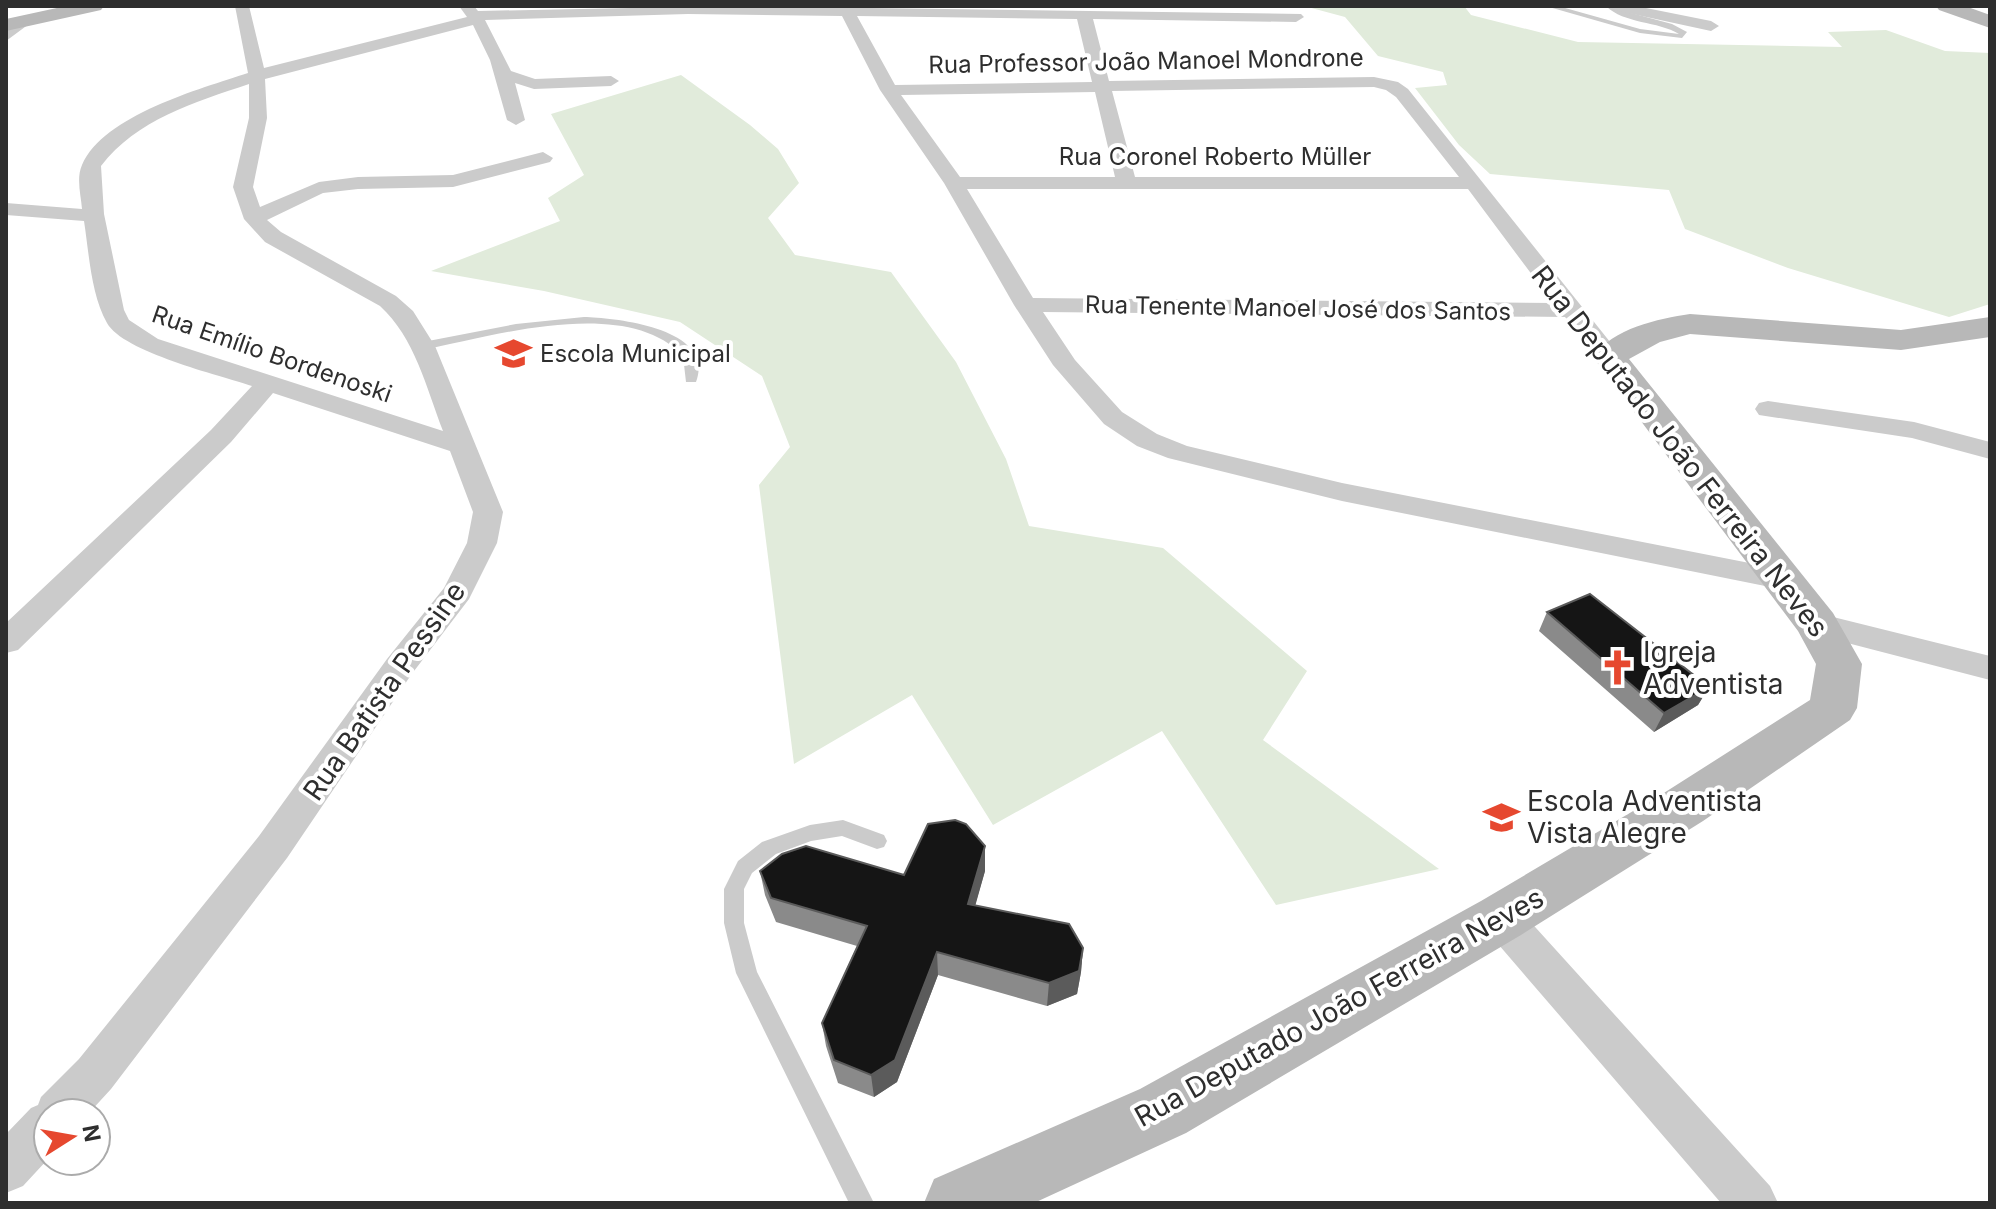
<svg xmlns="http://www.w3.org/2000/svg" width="1996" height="1209" font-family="Inter,sans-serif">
<rect width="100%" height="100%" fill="#fff"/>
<path fill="#e1ebdb" d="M1304,6H1464L1471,15L1578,42L1842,47L1828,32L1886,30L1945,51L1990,53V304L1949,317L1788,268L1685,229L1669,190L1490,174L1459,145L1415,88L1447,85L1443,72L1378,56L1345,17Z
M681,75L750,125L778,149L799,183L768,218L795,255L891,272L956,362L1006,459L1029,526L1163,548L1307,671L1263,740L1439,869L1276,905L1162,731L993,825L912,695L794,764L759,485L790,447L762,376L680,322L544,291L431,271L560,221L548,198L584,175L551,114Z"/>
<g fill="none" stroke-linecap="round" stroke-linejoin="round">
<path fill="#cbcbcb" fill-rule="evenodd" d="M1558,6L1640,29L1679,34C1658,21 1624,24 1606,6H1614L1620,10L1672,24L1687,32L1682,38L1640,33L1549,7Z
M584,317C616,318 716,328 696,382H686L683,356C627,295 493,336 423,350L417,346L423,342L516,324Z
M843,820L884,835L887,841L884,847L877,849L842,836L811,841L776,854L752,873L744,889V923L757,972L874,1203H849L736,973L724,923V889L738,861L762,842L810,825Z"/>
<path fill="#cbcbcb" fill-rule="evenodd" d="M235,6H249L264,68L467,17L459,6H474L478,11L727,6L1301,14L1304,17L1296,22L1093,19L1109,81L1374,77L1398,82L1408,89L1622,357L1619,362H1601L1565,317L1043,312L1075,360L1122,412L1157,434L1187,446L1342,483L1785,570L1796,573L1801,580L1796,587L1785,590L1342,501L1168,458L1137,446L1104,424L1053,365L1014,305L944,183L880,90L842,16L688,14L485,20L511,71L535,79L611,76L619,81L611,86L534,89L515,83L525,120L516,125L507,120L490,60L473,25L265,79L267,118L253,187L260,207L319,182L358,177L453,175L543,152L553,158L550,162L453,187L358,189L323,193L267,220L281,232L396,296L413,311L435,346L503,512L497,543L469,599L411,675L287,858L111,1089L89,1113H48V1159L23,1186L6,1193V1134L31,1108L38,1105L41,1097L79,1059L259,836L387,659L444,588L467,543L473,512L450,451L273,393L231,442L18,650L6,653V623L211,430L252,386C219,375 123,352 107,323C91,295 89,253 84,221L6,215V203L82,209C81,196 76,178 82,165C104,115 200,89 248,73ZM857,16L1077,19L1092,82L895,85ZM249,84V118L233,187L244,219L265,242L380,306C415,338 426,387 443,431L158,339L129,320L124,310L104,214L101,166C136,120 195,102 249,84ZM1374,87L1386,90L1396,97L1459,177H1135L1112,91ZM1095,92L1115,177H960L901,95ZM967,189H1468L1553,303L1033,298Z
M1607,6H1636L1711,21L1719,26L1711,31L1614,10Z
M24,16L32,21L29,24L6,41V28Z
M1768,401L1914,422L1990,442V459L1912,438L1759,415L1755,409L1759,403Z
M1817,613L1990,656V680L1805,632L1801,624L1805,616Z
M1501,900L1516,906L1770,1186L1778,1203H1721L1486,930L1480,918L1486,906Z"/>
<path fill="#b8b8b8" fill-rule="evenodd" d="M66,6H104L101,10L6,31V19Z
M1936,6H1965L1990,15V28L1939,10Z
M1690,314L1901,330L1990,317V337L1901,350L1690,334L1660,342L1629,359L1833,613L1862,664L1857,708L1850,720L1703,821L1521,935L1186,1133L1034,1203H924L934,1179L1140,1089L1481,901L1667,791L1810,700L1816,664L1798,631L1593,357C1613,328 1658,319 1690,314Z"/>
</g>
<path fill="#8a8a8a" d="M1547,612L1709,687L1698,705L1654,732L1539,631Z
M985,846V871L975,905L1083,948L1081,972L1077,994L1047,1006L938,975L897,1082L874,1097L838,1083L826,1046L822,1023L857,946L776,922L765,895L760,871L904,875Z"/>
<path fill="#5b5b5b" d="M1709,687L1698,705L1654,732L1664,713Z
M985,846V871L969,928L968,904Z
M1083,948L1081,972L1077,994L1047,1006L1049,983Z
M937,952L938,975L897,1082L874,1097L871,1075Z"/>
<path fill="#151515" stroke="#5b5b5b" stroke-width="2" d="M1590,594L1709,687L1664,713L1547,612Z
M955,820L966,824L985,846L968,904L1069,924L1083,948L1079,971L1049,983L937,952L895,1060L871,1075L834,1060L822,1023L867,926L771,898L760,871L782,854L806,846L904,875L928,824Z"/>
<defs>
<symbol id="school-bare" viewBox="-9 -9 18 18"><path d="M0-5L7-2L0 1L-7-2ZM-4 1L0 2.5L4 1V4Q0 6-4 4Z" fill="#e6482f" stroke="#fff" stroke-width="2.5" paint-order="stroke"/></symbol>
<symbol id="church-bare" viewBox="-9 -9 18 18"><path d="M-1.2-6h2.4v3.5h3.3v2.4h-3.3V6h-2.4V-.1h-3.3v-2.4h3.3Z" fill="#e6482f" stroke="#fff" stroke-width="2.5" paint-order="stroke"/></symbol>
</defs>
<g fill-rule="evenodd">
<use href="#school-bare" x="488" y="328" width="51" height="51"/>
<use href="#church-bare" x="1592" y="642" width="51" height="51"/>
<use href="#school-bare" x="1476" y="792" width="51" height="51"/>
</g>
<g text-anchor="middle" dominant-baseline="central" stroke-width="8" stroke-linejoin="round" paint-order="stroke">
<g font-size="24" fill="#2e2e2e" stroke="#fff">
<text transform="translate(1146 61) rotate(-1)">Rua Professor João Manoel Mondrone</text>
<text x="1215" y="156">Rua Coronel Roberto Müller</text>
<text transform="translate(1298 308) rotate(1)">Rua Tenente Manoel José dos Santos</text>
<text transform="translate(272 354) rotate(19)">Rua Emílio Bordenoski</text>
</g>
<g font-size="24" fill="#2e2e2e" stroke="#fff" text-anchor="start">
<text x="540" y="353">Escola Municipal</text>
</g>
<g font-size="28" fill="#2e2e2e" stroke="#fff">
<text transform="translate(1680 451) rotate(52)">Rua Deputado João Ferreira Neves</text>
<text transform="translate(384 691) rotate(-55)">Rua Batista Pessine</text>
<text transform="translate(1339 1007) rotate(-29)">Rua Deputado João Ferreira Neves</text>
</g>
<g font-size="28" fill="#2e2e2e" stroke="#fff" text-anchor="start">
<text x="1643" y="652">Igreja<tspan x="1643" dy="32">Adventista</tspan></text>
<text x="1527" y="801">Escola Adventista<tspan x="1527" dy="32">Vista Alegre</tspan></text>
</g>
</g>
<rect width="1996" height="1209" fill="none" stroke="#2e2e2e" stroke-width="16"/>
<g transform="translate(72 1137) rotate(79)"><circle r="38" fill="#ffffff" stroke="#ababab" stroke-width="2"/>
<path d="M0-6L14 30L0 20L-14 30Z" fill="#e6482f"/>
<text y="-12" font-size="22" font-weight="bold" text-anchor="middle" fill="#2e2e2e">N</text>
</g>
</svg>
